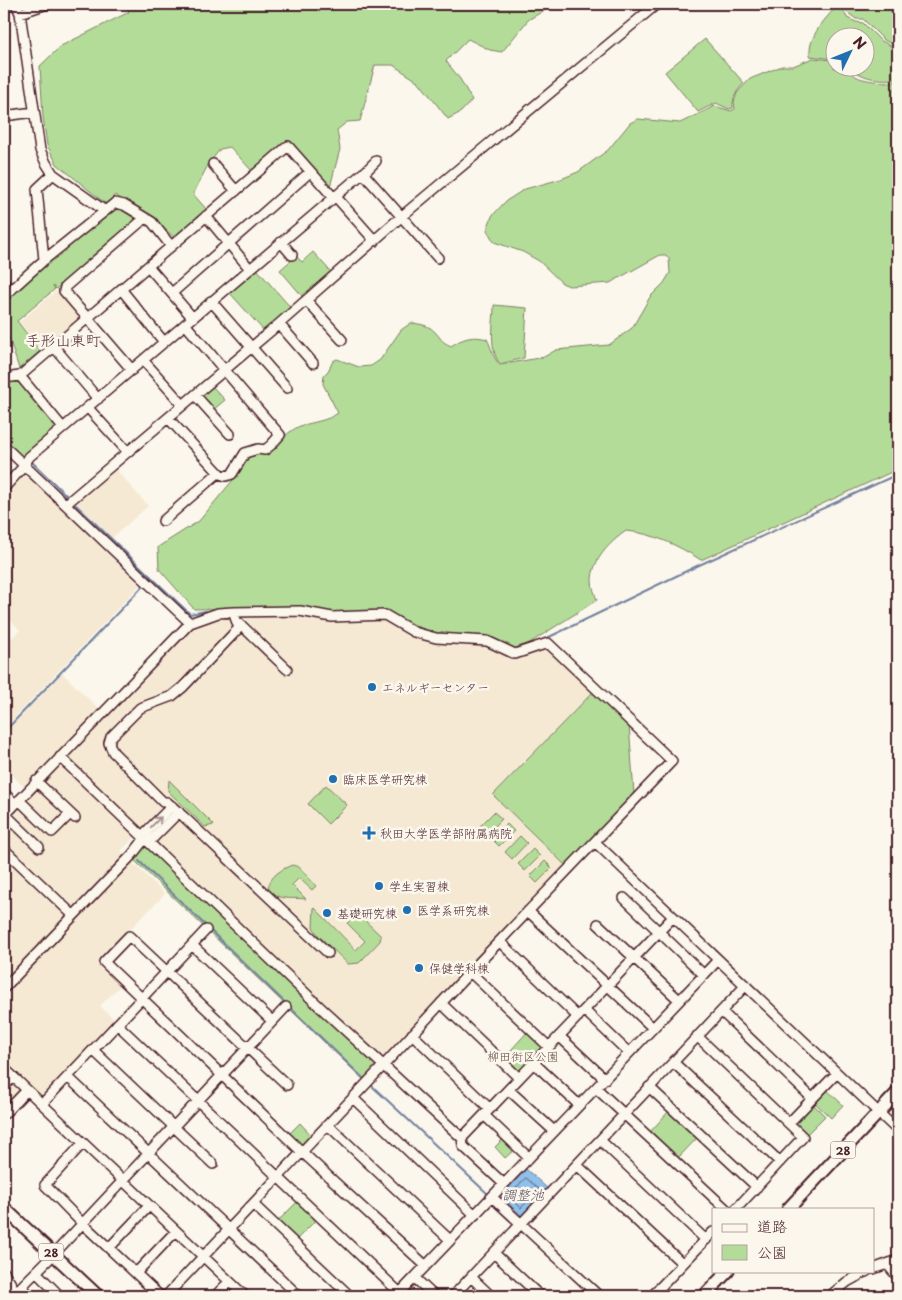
<svg xmlns="http://www.w3.org/2000/svg" width="902" height="1300" font-family="'Playpen Sans','Klee One',sans-serif">
<rect width="100%" height="100%" fill="#fbf7ec"/>
<filter id="ink" filterUnits="userSpaceOnUse"><feTurbulence type="fractalNoise" baseFrequency=".02" numOctaves="2"/><feDisplacementMap in="SourceGraphic" scale="10" xChannelSelector="R" yChannelSelector="G"/><feConvolveMatrix kernelMatrix="1 2 1 2 8 2 1 2 1" color-interpolation-filters="sRGB"/></filter>
<g filter="url(#ink)">
<path fill="#f5e9d3" d="M57,290L79,314L78,319L42,350L19,322Z
M113,466L148,506L112,538L73,501Z
M24,476L31,477L142,583L4,729V646L20,630L4,613V496Z
M307,609L385,615L430,636L487,641L515,654L548,643L629,724L634,794L386,1055L381,1056L378,1054L268,952L66,758L86,736L191,626L216,617Z
M62,673L100,710L25,788L4,767V734Z
M58,762L136,836L121,851L165,894L99,961L122,984L100,1006L116,1021L42,1097L24,1093L4,1112V818Z"/>
<path fill="#b3dc99" stroke="#7e7e62" d="M125,4H555L528,20L502,52L490,50L468,39L446,61L460,79L472,100L461,112L448,119L419,82L393,65H375L360,121L347,122L337,130L340,149L330,187L288,141L252,171L230,147L220,149L208,165L193,194L208,211L175,238L152,218L115,195L106,204L57,164L47,145L43,117L40,66L61,46L129,12Z
M841,4H898V47L884,40L863,19H856L848,13Z
M838,5L842,7L847,18L856,22L863,23L880,40L898,50V79C878,80 867,80 850,68H864V38H834V59L810,56C808,36 825,19 838,5Z
M705,39L744,83C737,91 732,97 733,108L729,109L716,103L698,112L665,72Z
M813,58L832,60L834,61V68C853,68 850,76 863,79C874,82 887,82 898,82V469L701,560C679,546 653,533 626,531C610,542 592,560 592,581C592,587 595,594 597,600L517,651L478,637L431,632L388,614L338,613L307,609L258,608L194,609L159,569L158,547L199,521L233,480L248,457L257,452H269C278,443 288,431 300,426C313,422 327,421 338,413L323,384L324,375L328,371L333,361L337,359L359,367L371,366L380,360L401,330L411,323C420,324 429,325 435,332C442,339 440,341 451,346C463,338 473,335 487,339C492,348 493,359 500,365L544,357L556,350L609,345L632,328L650,297L664,283L670,273L669,259L666,255H660L610,283L569,286L562,283L539,261L523,252L494,242L487,230L492,216L506,201L525,189L561,179L578,172L608,150L630,123L638,119L680,123L715,106L731,111L735,109L734,102L737,93L750,79L782,66H793Z
M114,207L120,208L134,216L135,222L102,252L56,289L53,286L55,289L17,321L40,351L19,369L4,322V300Z
M313,252L331,272L303,297L280,270L296,256L302,262Z
M256,268L291,308L264,331L229,292Z
M494,305L527,308L524,358L500,364C488,348 494,323 494,305Z
M17,382L20,383L57,426V430L26,456H20L4,440V383Z
M211,385L225,400L213,410L202,397L203,393Z
M595,690L629,724L634,794L566,866L493,795Z
M169,780L214,825L205,827L168,791Z
M326,785L347,805L328,824L308,804Z
M494,812L502,819L487,834L479,827Z
M507,824L514,831L499,846L492,839Z
M520,836L527,843L512,859L505,852Z
M148,844L383,1066L367,1083L133,859Z
M533,849L540,856L525,871L518,864Z
M545,861L552,868L537,883L530,876Z
M292,865L299,867L316,886L312,890L299,878L292,885L306,899C290,897 278,902 268,888C270,876 282,869 292,865Z
M314,907L356,950L365,941L347,923L357,913L381,936L380,941L359,963L348,964L318,935L313,927Z
M530,1029L549,1047L519,1078L501,1061Z
M826,1089L843,1105L831,1118L814,1102Z
M812,1103L825,1116L806,1135L796,1125L795,1121Z
M669,1111L697,1138L678,1158L650,1132Z
M300,1123L313,1137L305,1145H300L289,1134Z
M503,1139L514,1150L505,1158L495,1147Z
M298,1201L317,1219L296,1240L277,1222Z"/>
<path fill="#8ec0ea" stroke="#73809e" d="M526,1169L547,1188L522,1216L501,1197Z"/>
<g fill="none" stroke-linecap="round" stroke-linejoin="round">
<path stroke="#655f77" stroke-width="1" d="M526,1178L539,1189L521,1208L509,1196Z"/>
<path stroke="#73809e" stroke-width="2" d="M33,463L67,496
M76,505L190,614L206,611
M543,640L697,566L898,474
M4,732L144,585
M139,861L206,926
M210,930L366,1081
M372,1086L489,1195"/>
<defs>
<path id="minor" d="M16,4L20,13L40,150L46,163L53,174L105,211
M20,13L47,4
M4,116L34,112
M213,164L236,191
M363,174L376,161
M336,197L375,241
M206,216L250,269
M281,242L292,255
M44,260L37,189L53,174
M148,266L192,317
M4,282L7,294
M121,289L164,342
M172,293L310,172
M4,296L44,260L115,203L124,205L152,222L171,246
M306,300L342,340
M211,301L287,388
M279,324L313,363
M55,348L98,399
M143,360L183,405
M132,370L64,291L65,287L145,218
M20,376L63,428
M4,378L20,376L288,146L334,198
M195,395L230,434
M88,408L128,452
M168,418L220,474L226,476L232,474L245,453L258,449L265,450L271,445L280,435L185,324
M4,446L190,623
M4,488L24,466L29,457L363,173L438,258
M66,504L279,324L402,216L657,4
M163,521L218,473
M233,612L239,628L183,687L172,696L140,708L111,737L109,743L113,752L163,802H167L184,817L328,953
M239,623L287,669
M60,757L320,1007L462,1138L673,917
M36,781L75,818
M4,793L15,804
M19,800L52,832L70,814
M5,814L39,847
M4,816L190,623L218,613L233,612L300,611L332,617L385,615L414,632L436,638L487,641L515,654L548,643L672,761L470,972L383,1066L166,1296
M146,837L153,838L179,812
M595,842L898,1131
M4,849L73,915
M624,898L704,975
M528,911L653,1028
M598,924L679,1000
M500,942L578,1017
M192,945L272,1021
M470,972L549,1047
M4,988L132,855L146,837V832L172,806
M441,1003L519,1078
M584,1010L629,1053
M722,1012L812,1098
M117,1024L400,1293
M412,1034L490,1109
M559,1036L605,1079
M697,1036L803,1137L736,1209
M93,1050L213,1164
M673,1062L780,1162
M534,1063L579,1105
M4,1068L245,1296
M68,1077L299,1296
M287,1085L129,936L104,962L302,1152L426,1266
M4,1086L13,1077
M649,1087L757,1187
M596,1088L726,1209
M509,1090L554,1131
M353,1098L475,1215
M42,1104L206,930
M4,1114L27,1090
M484,1115L529,1158
M789,1123L837,1073
M328,1125L450,1240
M462,1138L463,1146L504,1184
M600,1140L706,1240
M83,1143L45,1185L82,1223L160,1296
M577,1165L682,1263
M492,1197L599,1296
M253,1204L350,1296
M109,1248L149,1206
M494,1253L540,1296
M887,1264L898,1277
M873,1269L898,1260
M4,1272L14,1289L17,1290L21,1287L53,1255L286,1007
M36,1272L60,1296
M136,1273L176,1231
M471,1277L491,1296
M415,1278L434,1296
M21,1287L31,1296
M215,1296L229,1282
M397,1296L718,960
M453,1296L746,985
M652,1296L713,1232
M830,1296L847,1282L867,1271"/>
<path id="major" d="M4,1208L98,1296
M788,1209L898,1092
M704,1296L728,1271"/>
</defs>
<use href="#minor" stroke="#4a1f2b" stroke-width="12"/>
<use href="#major" stroke="#4a1f2b" stroke-width="15"/>
<use href="#minor" stroke="#fbf7ec" stroke-width="9"/>
<use href="#major" stroke="#fbf7ec" stroke-width="11"/>
</g>
<defs><path id="oneway-shaft" d="M-6 0H5M1.5-3L5.5 0L1.5 3" fill="none" stroke-width="1.6" stroke-linecap="round" stroke-linejoin="round" transform="scale(1.25)"/></defs>
<use stroke="#ab9695" href="#oneway-shaft" transform="translate(156 822) rotate(-45)"/>
</g>
<g fill="#1f6fb2" stroke="#fbf7ec" stroke-width="2">
<circle cx="372" cy="687" r="5"/>
<circle cx="333" cy="779" r="5"/>
<path d="M366.5 825.5h5v5h5v5h-5v5h-5v-5h-5v-5h5z"/>
<circle cx="379" cy="886" r="5"/>
<circle cx="407" cy="910" r="5"/>
<circle cx="327" cy="913" r="5"/>
<circle cx="419" cy="968" r="5"/>
</g>
<g text-anchor="middle" dominant-baseline="central" stroke-width="5" stroke-linejoin="round" paint-order="stroke">
<g fill="#fbf7ec" stroke="#7f6065" stroke-width="1">
<rect x="830.5" y="1141.5" width="25" height="17" rx="4"/>
<rect x="38.5" y="1243.5" width="25" height="17" rx="4"/>
</g>
<g font-size="11" font-weight="bold" fill="#4a1f2b">
<text x="843" y="1150">28</text>
<text x="51" y="1252">28</text>
</g>
<g font-size="12" fill="#4a1f2b" stroke="#fbf7ec" text-anchor="start">
<text x="382" y="687">エネルギーセンター</text>
<text x="343" y="779">臨床医学研究棟</text>
<text x="380" y="833">秋田大学医学部附属病院</text>
<text x="389" y="886">学生実習棟</text>
<text x="417" y="910">医学系研究棟</text>
<text x="337" y="913">基礎研究棟</text>
<text x="429" y="968">保健学科棟</text>
</g>
<g font-size="12" fill="#644e46" stroke="#fbf7ec">
<text x="523" y="1056">柳田街区公園</text>
</g>
<g font-size="14" font-style="italic" fill="#5e4f64" stroke="#fbf7ec">
<text x="523" y="1194">調整池</text>
</g>
<g font-size="15" fill="#4a1f2b" stroke="#fbf7ec">
<text x="63" y="339">手形山東町</text>
</g>
</g>
<rect width="902" height="1300" fill="none" stroke="#fbf7ec" stroke-width="20"/>
<rect x="10" y="10" width="882" height="1280" fill="none" stroke="#4a1f2b" stroke-width="2" filter="url(#ink)"/>
<rect x="712" y="1208" width="162" height="65" fill="#fbf7ec" stroke="#b4a19f"/>
<rect x="722" y="1224" width="25" height="8" fill="#fbf7ec" stroke="#b4a19f"/>
<text x="757" y="1232" font-size="15" fill="#4a1f2b">道路</text>
<rect x="722" y="1245" width="25" height="15" fill="#b3dc99" stroke="#b4a19f"/>
<text x="757" y="1258" font-size="15" fill="#4a1f2b">公園</text>
<g transform="translate(850 52) rotate(47)"><circle r="24" fill="#fbf7ec" stroke="#b4a19f"/>
<path d="M0-4L9 19L0 12L-9 19Z" fill="#1f6fb2"/>
<text y="-8" font-size="14" font-weight="bold" text-anchor="middle" fill="#4a1f2b">N</text>
</g>
</svg>
